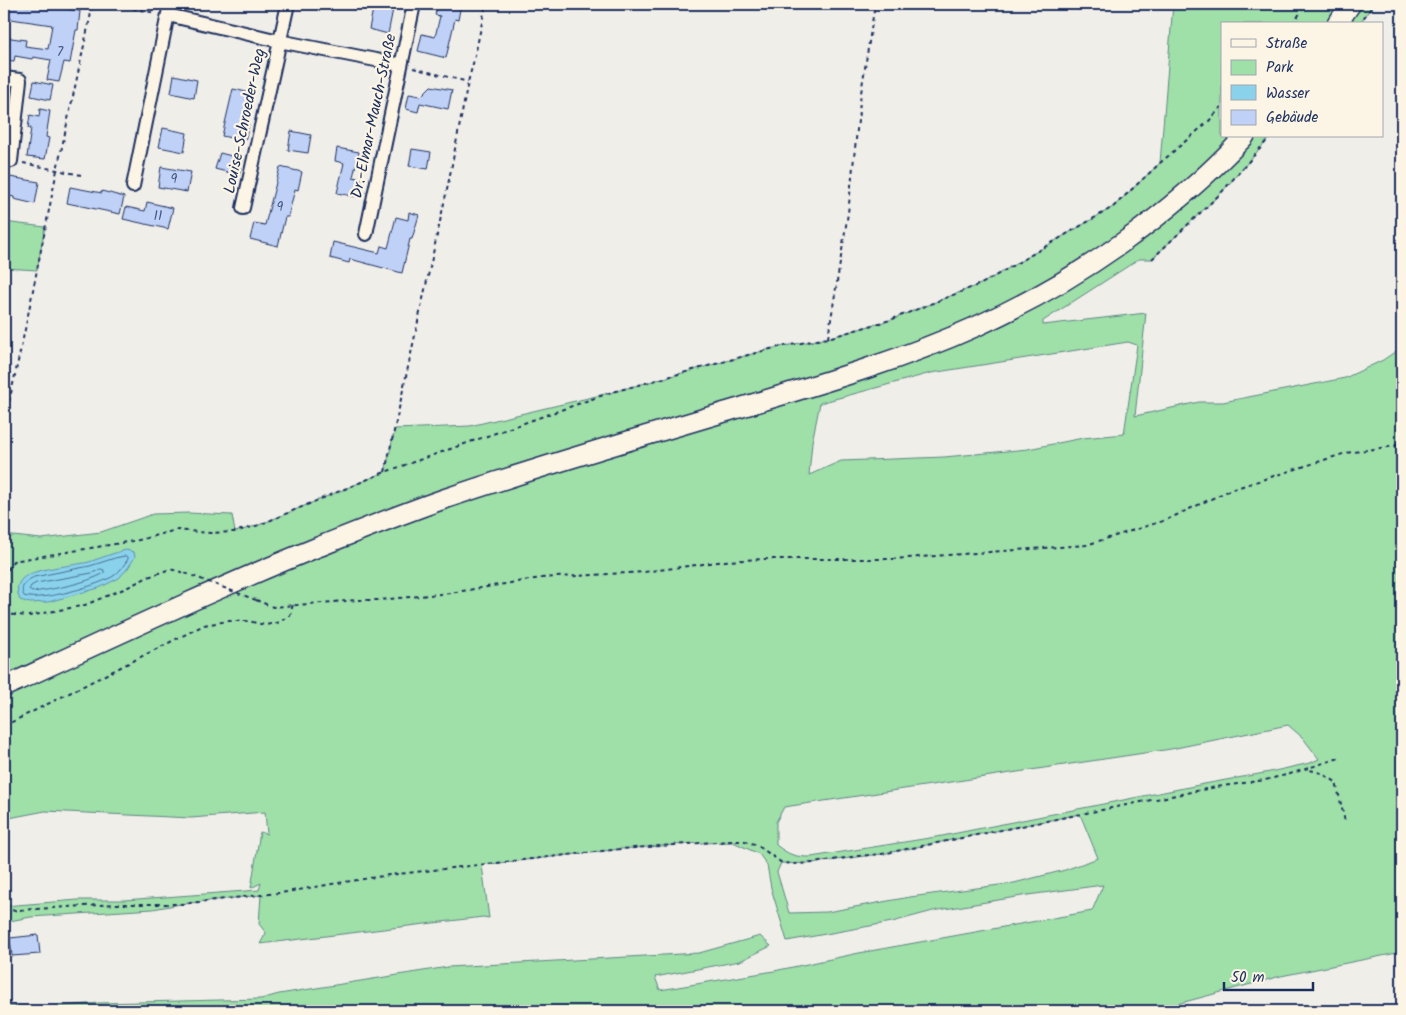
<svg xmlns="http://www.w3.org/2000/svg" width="1406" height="1015" font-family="Kalam,sans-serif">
<rect width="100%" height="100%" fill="#f0eee9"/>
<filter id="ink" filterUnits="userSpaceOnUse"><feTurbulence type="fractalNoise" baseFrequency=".02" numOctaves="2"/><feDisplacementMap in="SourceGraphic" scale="10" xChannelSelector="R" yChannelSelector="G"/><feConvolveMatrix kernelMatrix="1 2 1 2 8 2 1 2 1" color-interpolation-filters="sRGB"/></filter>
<g filter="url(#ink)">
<path fill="#9fdfa8" stroke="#5d8783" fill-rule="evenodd" d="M1173,4H1374L1359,24H1222V136H1271L1221,193L1152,259H1139L1043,321V325L1146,313L1135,416L1199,402H1223L1345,378L1383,360L1402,347V952L1281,976L1151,1011H7L11,1006L52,1007L99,1003L261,999L279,994L448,967L699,953L760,936L771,946L740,961L655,977L660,990L774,971L859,953L1092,911L1103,885L1028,895L933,911L892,922L787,941L771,888L767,865L759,854L733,842L701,843L621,849L482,865L489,918L483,917L268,943L260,944L266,933L259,924L261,895L181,904L153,909L31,917L4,922V906L78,900H124L259,890L261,883L251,888L260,832L267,834L265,812L191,818L45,811L4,819V535L41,539L101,532L153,514L188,513L232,515L235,532L259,525L385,472L395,429L470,426L609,393L774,348L828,338L890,320L983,283L1113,207L1160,163ZM1128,342L1137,345L1124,434L1083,438L1028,449L944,457L841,461L809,475L812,442L820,403L931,373ZM1288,725L1303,738L1319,759L1310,763L1270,772L1204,784L942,836L811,857C795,857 789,855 776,845V822L784,807L1171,749ZM1080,814L1098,858L1065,870L1014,883L910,897L827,912L789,913L777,872L781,863C815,866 848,857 882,854Z
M4,222L45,227L37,270L4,268Z"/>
<path fill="#8ad2eb" stroke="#5e91b3" d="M126,550L134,552L135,557L128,568L119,578L99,588L48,602L30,603L20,600C17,593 16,585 22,579C32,568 73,566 89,562C101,558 113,553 126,550Z"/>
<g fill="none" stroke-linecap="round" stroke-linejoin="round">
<path stroke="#477096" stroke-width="1" d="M126,556L128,557V559C124,565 120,571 115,575C101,585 41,602 24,596C19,587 26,581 34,577L90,566L115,558Z
M101,569L104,570V573C88,583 50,590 32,592L29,590L31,586L36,583L92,573Z"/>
</g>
<path fill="#c0d1f7" stroke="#1b2f5e" d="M4,4L29,6V4H44V6L80,11L78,30H76L70,63L64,62L59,82L47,80L51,60L33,57L32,59L15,56L14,61L4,60V37L26,40L25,46L48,49L52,25L4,18Z
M374,4H394L388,34L369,29Z
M438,4H461L458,20L455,19L446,58L418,51L422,34L435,37L440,16L435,15Z
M174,75L197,80L194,98L171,93Z
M34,81L53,85L50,100L31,96Z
M431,86L452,90L448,109L420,103L418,112L406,109L409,94L421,96Z
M233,89L251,93L244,123L249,124L245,141L222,136Z
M40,109L50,111L46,137L49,138L45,159L27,157L31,128H28L30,115L39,117Z
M163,128L187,133L184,152L159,147Z
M291,131L311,135L308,153L288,150Z
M337,148L359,152L353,177L362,179L358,197L337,193L344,163L335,161Z
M412,149L431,152L428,169L409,166Z
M220,153L243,159L239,175L215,169Z
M161,167L191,172L187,192L158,187Z
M280,167L302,172L298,190L295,189L288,217H285L278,246L250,239L254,223L265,225Z
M10,177L39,182L35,204L14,199V197L4,195V180L9,181Z
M70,187L102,193V191L124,197L120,214L67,203Z
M147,202L173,208L168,229L123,219L126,207L145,211Z
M409,212L419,215L412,239H410L402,273L350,259L349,263L330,258L333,242L379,253L381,246L388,248L396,217L408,220Z
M38,935L40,954L12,956L10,938Z"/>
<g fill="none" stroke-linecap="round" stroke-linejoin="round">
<defs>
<path id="minor" d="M168,15L279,41L401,65
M4,78L20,80L11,161
M133,186L170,4
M243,208L288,4
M366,234L414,4"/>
<path id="primary" d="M1337,24L1351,4
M4,687C108,639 212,590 318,547C361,530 403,513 447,498C547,464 648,435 749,405C826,382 904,359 977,326C1077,281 1170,216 1245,136"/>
</defs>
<use href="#minor" stroke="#1b2f5e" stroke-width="16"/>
<use href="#primary" stroke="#1b2f5e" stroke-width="22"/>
<path stroke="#1b2f5e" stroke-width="2" stroke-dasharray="4 4" stroke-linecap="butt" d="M109,4L156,13
M1293,24L1306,4
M1359,24L1374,4
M413,68L468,82
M23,163L81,175
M1152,259L1221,193L1271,136
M828,338L848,213L861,93L875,4
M4,425L26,325L57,170L93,4
M1395,446L1402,444
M385,472L448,185L468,82L474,60L486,4
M4,577L13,561L139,540L176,530L210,533L234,532L259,525L385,472L609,393L774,348L828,338L890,320L983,283L1113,207L1160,163L1209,121L1222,106
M256,600L273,607L357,600H379L450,593L541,578L644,572L725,561L763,559H893L1086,545L1166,520L1230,490L1346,453L1395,446L1402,437
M4,614L29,616L85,605L126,588L148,577L170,569L185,573
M4,726L204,625L228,621H248L265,625L277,623L290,616L293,604
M1310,770L1321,773L1336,782L1345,822
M4,911L115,904H181L287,892L332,884L389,875L621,849L701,843L731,841H745L757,845L782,863L795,864L814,863L858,856L882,854L1216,787L1265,780L1290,774L1339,758"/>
<use href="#minor" stroke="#fcf5e5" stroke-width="12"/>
<use href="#primary" stroke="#fcf5e5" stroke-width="19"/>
<path stroke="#1b2f5e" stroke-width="2" stroke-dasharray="4 4" stroke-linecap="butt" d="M185,573L256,600"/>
</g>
</g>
<g text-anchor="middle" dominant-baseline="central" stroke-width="4.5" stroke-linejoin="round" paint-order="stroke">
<g font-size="14" fill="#445884">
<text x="60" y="52">7</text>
<text x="174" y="179">9</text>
<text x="280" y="207">9</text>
<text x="158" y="216">11</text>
</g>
<g font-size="16" fill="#1b2f5e" stroke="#fcf5e5">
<text transform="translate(374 116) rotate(-78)">Dr.-Elmar-Mauch-Straße</text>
<text transform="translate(245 121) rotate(-78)">Louise-Schroeder-Weg</text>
</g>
</g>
<rect width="1406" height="1015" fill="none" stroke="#fcf5e5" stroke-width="20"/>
<rect x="10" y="10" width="1386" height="995" fill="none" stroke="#1b2f5e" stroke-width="2" filter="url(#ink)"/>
<rect x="1221" y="22" width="162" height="115" fill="#fcf5e5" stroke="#a2a6af"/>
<rect x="1231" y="39" width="25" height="8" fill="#fcf5e5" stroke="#a2a6af"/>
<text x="1266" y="48" font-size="15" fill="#1b2f5e">Straße</text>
<rect x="1231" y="60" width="25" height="15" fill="#9fdfa8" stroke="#a2a6af"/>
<text x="1266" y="72" font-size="15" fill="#1b2f5e">Park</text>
<rect x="1231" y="85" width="25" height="15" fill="#8ad2eb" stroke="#a2a6af"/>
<text x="1266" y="98" font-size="15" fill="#1b2f5e">Wasser</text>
<rect x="1231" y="110" width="25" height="15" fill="#c0d1f7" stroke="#a2a6af"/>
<text x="1266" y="122" font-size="15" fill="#1b2f5e">Gebäude</text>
<path d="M1224 982v8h89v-8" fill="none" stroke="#1b2f5e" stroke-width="2.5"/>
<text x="1231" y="982" font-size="15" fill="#1b2f5e" stroke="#fcf5e5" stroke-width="4" paint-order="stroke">50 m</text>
</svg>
